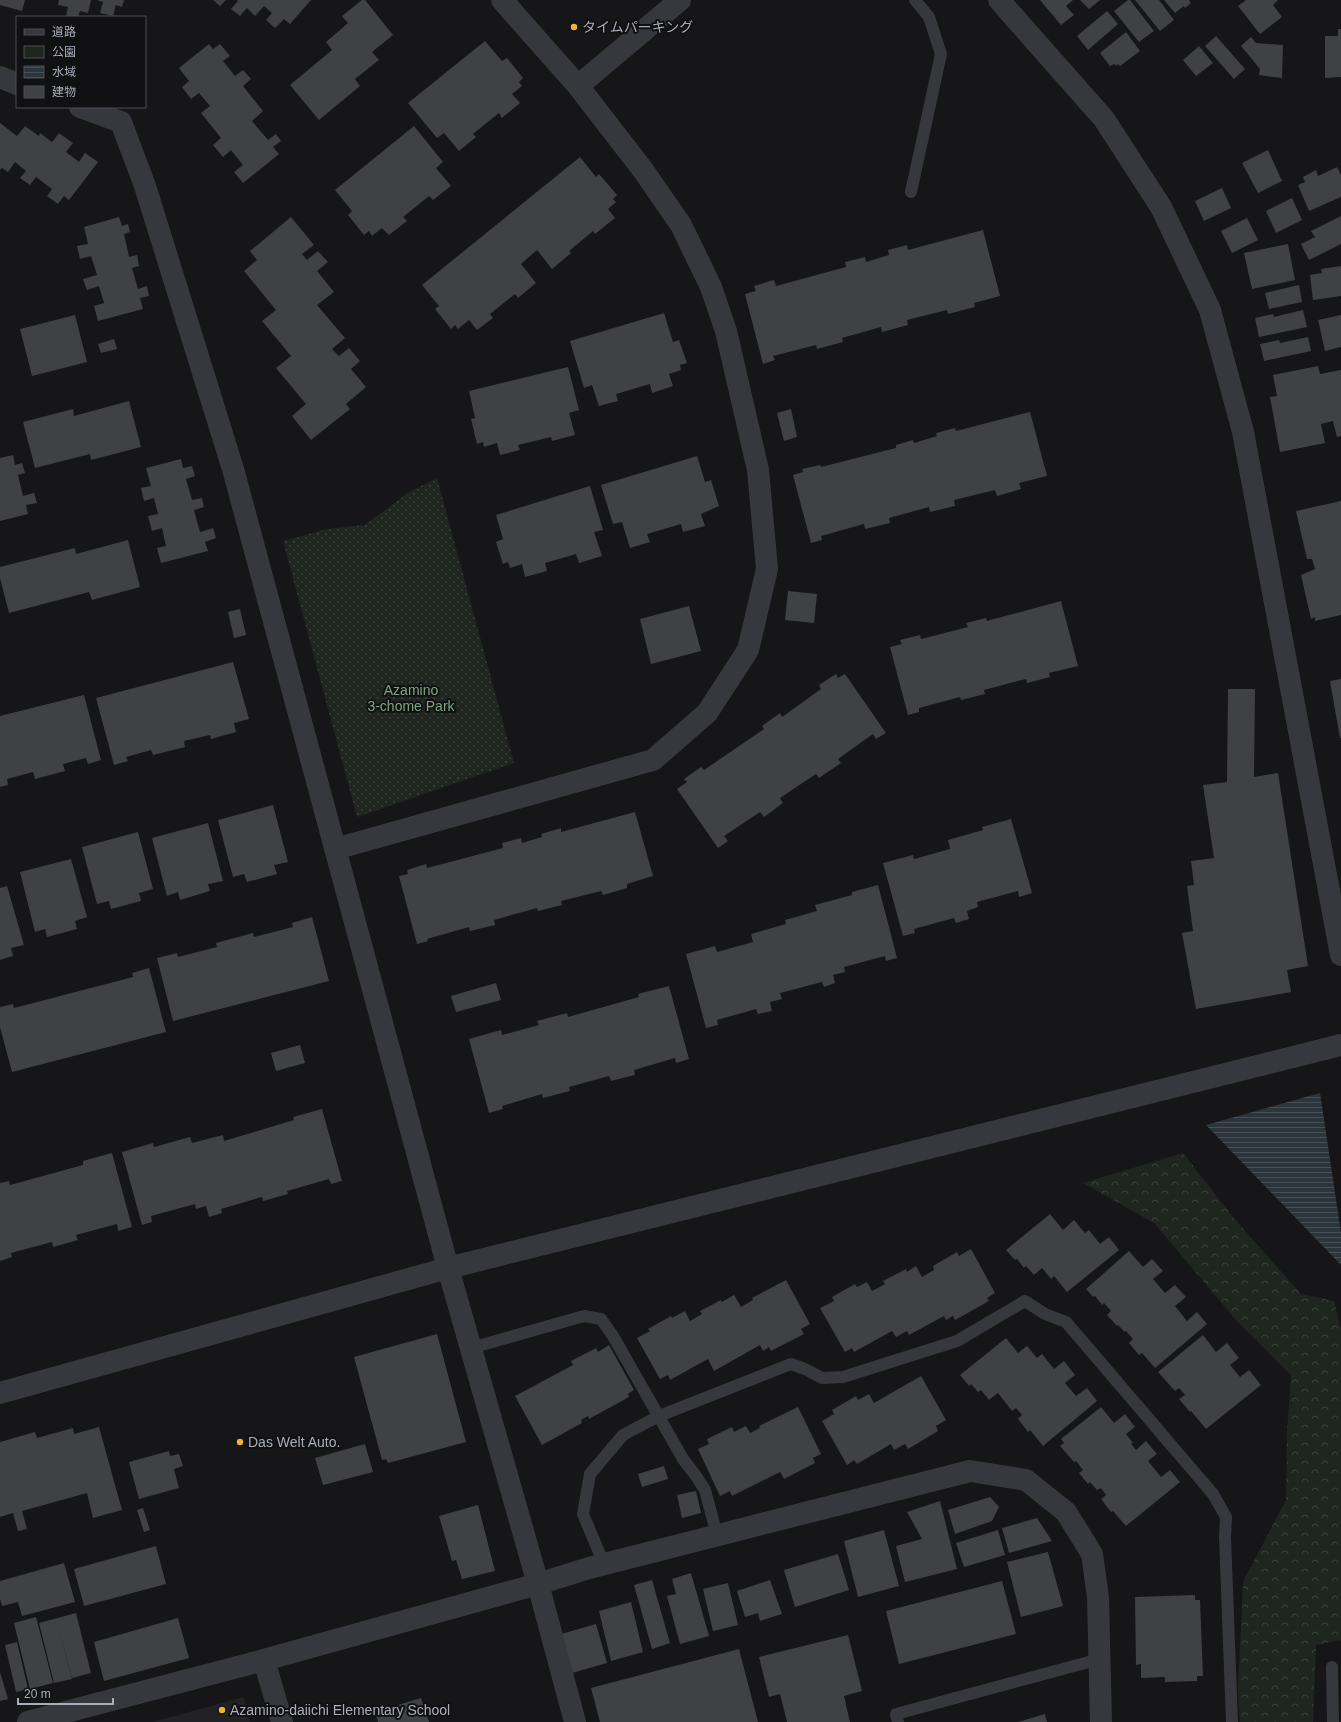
<svg xmlns="http://www.w3.org/2000/svg" width="1341" height="1722" font-family="Helvetica,'Noto Sans JP',sans-serif">
<defs>
<pattern id="green-dots" width="8" height="8" patternUnits="userSpaceOnUse"><rect width="8" height="8" fill="#1e261f"/><path d="M2 2h.1M6 6h.1" fill="none" stroke="#3c433d" stroke-width="1.8" stroke-linecap="round"/></pattern>
<pattern id="forest-crowns" width="20" height="18" patternUnits="userSpaceOnUse"><rect width="20" height="18" fill="#1e261f"/><path d="M2 6a3 3 0 1 1 6 0M12 15a3 3 0 1 1 6 0" fill="none" stroke="#3c433d"/></pattern>
<pattern id="water-rules" width="6" height="5" patternUnits="userSpaceOnUse"><rect width="6" height="5" fill="#2c353c"/><path d="M0 2.5h6" fill="none" stroke="#485056"/></pattern>
</defs>
<rect width="100%" height="100%" fill="#161618"/>
<path fill="#222225" d="M244,1697L250,1722H152Z"/>
<path fill="url(#green-dots)" d="M437,478L514,763L357,817L283,541L327,529L365,525L408,493Z"/>
<path fill="url(#forest-crowns)" d="M1183,1153L1233,1217L1301,1294L1334,1301L1341,1329V1640L1316,1645L1313,1722H1240L1238,1691L1243,1582L1286,1500L1287,1433L1291,1375L1236,1320L1154,1223L1083,1183Z"/>
<path fill="url(#water-rules)" d="M1320,1093L1341,1233V1265L1206,1125Z"/>
<path fill="#404145" d="M0,0H25L22,11L0,5Z
M59,0H91L88,13L80,11L78,17H66L68,7L58,5Z
M97,0H124L122,7L116,5L113,16L100,13L103,2Z
M213,0H226L220,6Z
M237,0H311L290,24L284,19L275,28L266,20L272,13L264,6L255,16L247,8L240,16L231,9L238,1Z
M362,0H365L393,35L372,52L379,60L355,79L360,86L319,120L290,85L332,50L326,42L348,23L342,16Z
M1040,0H1073L1066,6L1074,15L1061,25Z
M1080,0H1100L1089,9Z
M1128,0H1130L1154,31L1139,42L1114,11Z
M1135,0H1159L1174,20L1160,31Z
M1164,0H1189L1191,3L1185,8L1184,6L1175,13Z
M1246,0H1278L1273,5L1282,17L1260,34L1238,6Z
M1107,11L1118,24L1088,50L1077,36Z
M1338,29H1341V77L1325,78V36H1338Z
M1126,32L1140,51L1120,66L1118,64L1116,66L1115,64L1110,66L1100,53Z
M1216,36L1245,69L1234,79L1205,46Z
M1251,37L1256,43L1283,45L1282,78L1259,75L1260,69L1241,46Z
M485,41L502,61L507,58L523,78L519,82L522,86L512,94L520,103L502,118L499,113L473,134L476,137L459,151L444,133L437,138L408,103Z
M209,44L213,49L220,44L230,56L223,61L235,76L243,70L251,79L243,86L263,111L252,121L268,140L276,134L281,141L273,147L279,154L243,183L234,172L243,165L231,150L223,157L213,145L221,138L201,113L210,106L199,93L191,99L182,87L189,81L179,68Z
M1199,46L1213,63L1196,76L1183,60Z
M0,123L17,136L25,126L39,136L40,133L52,142L59,133L73,143L66,152L79,162L85,153L98,162L69,200L64,196L58,204L47,196L52,189L36,177L30,185L20,178L26,171L15,162L8,172L2,168L0,170Z
M414,126L443,162L436,168L451,186L433,200L429,196L403,217L407,221L389,235L382,228L372,236L369,231L364,235L348,215L352,211L335,190Z
M1268,150L1282,181L1258,193L1242,163Z
M580,157L596,177L599,174L617,195L613,199L616,202L608,209L615,218L595,234L593,231L569,251L571,253L552,269L537,250L521,264L536,283L518,298L515,294L490,314L493,318L477,330L469,320L458,329L455,325L451,329L435,309L439,306L422,285Z
M1337,167L1341,175V197L1309,211L1298,185L1305,182L1303,177L1316,170L1318,176Z
M1222,188L1231,208L1204,221L1195,201Z
M1292,198L1302,220L1276,233L1266,211Z
M1341,216V244L1309,260L1301,244L1315,237L1311,231Z
M119,217L122,226L128,224L130,232L124,234L129,257L137,255L139,266L132,268L138,289L147,286L149,296L140,298L143,309L98,321L94,306L104,303L99,286L87,290L83,279L97,275L91,256L80,259L77,246L88,244L84,227Z
M291,217L314,245L302,254L307,260L318,251L328,262L317,271L334,292L317,305L345,338L332,349L339,356L349,348L360,361L351,369L366,387L346,404L350,409L311,440L292,416L306,404L276,368L291,356L262,321L276,310L244,271L257,260L250,251Z
M1247,218L1258,240L1232,253L1221,231Z
M983,230L1000,296L974,303L975,307L948,314L947,310L907,320L908,325L882,332L881,327L842,338L843,342L817,349L816,345L773,356L775,360L763,364L745,294L756,291L754,286L774,280L776,286L846,267L845,262L865,257L866,262L889,255L888,250L907,245L908,250Z
M1288,244L1295,280L1252,289L1244,253Z
M1341,266V296L1313,300L1310,275L1322,273L1321,269Z
M1299,285L1302,302L1269,309L1265,293Z
M1303,310L1307,327L1259,337L1255,318L1273,314L1274,317Z
M664,313L673,342L679,340L687,363L680,365L681,370L669,374L673,386L652,393L650,384L616,394L618,401L599,406L592,385L584,388L570,341Z
M75,315L87,362L32,376L20,329Z
M1341,315V347L1325,351L1318,320Z
M1308,337L1311,351L1264,361L1260,344L1279,340L1280,343Z
M114,339L117,349L101,353L98,344Z
M1318,366L1320,374L1341,370V436L1337,437L1333,421L1321,424L1325,443L1280,452L1270,397L1277,396L1273,375Z
M568,367L579,410L569,413L575,435L552,441L551,437L518,445L520,450L500,455L497,443L484,447L483,442L477,444L471,419L475,418L469,391Z
M129,401L141,447L91,460L90,454L35,468L23,422L73,409L74,416Z
M791,409L797,437L784,441L777,413Z
M1030,412L1047,476L1019,483L1021,489L997,496L995,490L954,500L955,506L930,512L929,507L889,518L890,523L865,529L864,524L821,536L822,540L811,543L793,475L803,472L802,469L820,465L821,467L896,448V445L913,440L914,443L937,436L936,433L955,428L956,431Z
M13,455L15,465L22,463L25,473L18,475L23,496L34,493L37,503L26,505L28,514L0,521V458Z
M697,456L705,482L711,480L719,506L701,514L705,526L683,532L681,524L647,534L650,542L630,548L622,522L613,524L601,485Z
M181,459L183,468L192,466L195,476L186,479L192,500L202,498L204,507L194,510L200,532L213,528L216,538L205,542L208,551L161,563L157,548L166,546L162,528L152,531L148,516L158,514L154,498L144,501L141,488L151,486L146,468Z
M590,486L603,530L594,532L602,556L579,563L576,554L545,563L547,571L525,577L522,564L510,568L508,562L503,564L496,542L503,539L496,515Z
M1341,501V615L1315,621V617L1311,619L1301,575L1315,569L1312,559H1307L1296,511Z
M128,540L140,587L92,600L89,592L9,613L0,578V567L75,548L76,554Z
M788,591L817,594L814,623L785,620Z
M1061,601L1078,666L1049,673L1050,677L1027,683L1026,679L984,690L985,694L961,700L960,697L919,708V712L908,715L890,647L902,644L900,640L920,635L921,639L968,627L966,623L986,618L987,621Z
M689,606L701,651L651,664L640,619Z
M240,609L246,635L234,638L228,612Z
M233,662L249,719L234,723L236,732L211,739L210,735L184,741L185,747L153,755L151,750L126,757L128,761L114,765L96,698Z
M836,674L838,678L845,674L886,733L876,739L873,734L838,759L841,763L819,778L816,774L780,798L783,803L764,817L760,812L724,836L728,841L718,848L677,789L687,782L684,779L701,767L704,770L764,729L762,726L780,713L782,717L821,689L819,685Z
M1341,679V738H1340L1330,681Z
M1228,689H1255L1254,777L1278,773L1308,966L1287,970L1291,992L1196,1009L1182,933L1193,931L1187,886L1194,885L1191,861L1214,858L1203,785L1227,782Z
M84,695L101,760L88,764L86,758L63,764L65,771L35,779L33,772L7,779L8,785L0,787V716Z
M273,805L288,862L274,865L277,874L247,882L244,874L233,877L218,820Z
M635,812L653,876L627,884V888L603,895L601,891L561,901L562,905L538,911L537,908L494,920L495,925L470,931L469,927L427,939L428,941L417,944L399,876L408,874L407,870L426,864L427,868L503,848L502,843L521,838L522,843L542,837L541,834L561,828V832Z
M1011,819L1032,893L1019,897L1018,891L977,902L978,907L967,911L969,919L956,923L954,918L914,929L915,933L903,936L883,863L913,855L914,859L950,849L948,840L983,830L982,827Z
M208,823L223,881L208,884L210,891L180,900L178,892L167,896L152,838Z
M138,832L153,889L139,893L141,901L111,909L109,901L97,904L82,847Z
M71,859L87,917L75,921L77,929L47,937L45,929L35,932L20,872Z
M878,885L897,958L886,961L885,956L844,967L845,972L833,975L835,983L824,987L822,982L780,993L782,999L770,1002L772,1011L758,1014L756,1009L717,1020L718,1025L706,1028L686,954L715,946L717,952L753,942L751,934L786,924L785,920L817,911L815,905L852,895V892Z
M7,886L24,945L11,948L13,956L0,960V888Z
M312,917L329,981L173,1021L157,958L177,953L178,957L217,947L216,943L253,933L254,937L293,927L292,923Z
M149,968L166,1032L12,1072L0,1027V1007L13,1004L14,1008L133,977L132,973Z
M496,983L501,1000L456,1012L451,996Z
M669,986L689,1059L676,1063L675,1058L634,1070L635,1075L611,1081L609,1076L569,1087L570,1091L543,1098L542,1094L502,1106L503,1109L489,1113L469,1039L501,1030L502,1035L539,1025L537,1021L567,1013L568,1017L639,997L638,994Z
M300,1045L305,1063L276,1071L271,1053Z
M322,1109L342,1181L331,1184L329,1179L287,1191L288,1194L263,1201L262,1197L221,1209L222,1213L209,1217L206,1206L196,1209L195,1204L151,1216L152,1222L142,1225L122,1152L153,1143L154,1147L190,1137L192,1143L223,1135L224,1141L294,1120L293,1117Z
M112,1153L132,1227L118,1231L117,1224L76,1235L78,1240L53,1247L52,1242L11,1253L12,1257L0,1261V1183L9,1181L10,1185L83,1165V1161Z
M1050,1214L1063,1230L1074,1220L1085,1233L1089,1230L1100,1244L1109,1237L1119,1250L1067,1292L1054,1276L1051,1279L1042,1268L1034,1275L1026,1266L1024,1268L1017,1259L1015,1260L1006,1250Z
M971,1249L995,1293L987,1298L989,1301L955,1320L953,1316L946,1320L944,1316L909,1335L907,1331L896,1337L892,1331L854,1352L852,1348L845,1352L820,1308L834,1301L832,1297L855,1284L857,1287L867,1282L872,1291L885,1284L883,1281L906,1269L907,1272L916,1266L922,1277L934,1270L933,1266L957,1252L959,1256Z
M1129,1251L1143,1267L1152,1259L1163,1271L1153,1279L1165,1293L1175,1285L1186,1297L1175,1306L1187,1321L1197,1312L1207,1324L1155,1368L1142,1353L1139,1355L1129,1343L1133,1339L1126,1331L1125,1332L1118,1325L1117,1326L1107,1315L1111,1311L1104,1303L1102,1305L1095,1296L1093,1297L1086,1289Z
M786,1280L810,1324L801,1329L804,1334L771,1351L769,1347L763,1351L760,1345L714,1371L708,1359L670,1380L668,1375L660,1379L637,1338L650,1331L648,1329L671,1316L672,1318L685,1311L690,1321L702,1314L700,1311L721,1300L722,1302L734,1295L741,1307L753,1300L752,1298Z
M437,1334L466,1442L388,1463L386,1459L382,1460L354,1357Z
M1203,1335L1216,1352L1227,1343L1239,1358L1230,1365L1240,1377L1249,1370L1261,1385L1206,1429L1191,1411L1190,1412L1179,1399L1185,1395L1179,1388L1175,1391L1158,1372Z
M1006,1338L1018,1353L1027,1346L1037,1358L1042,1354L1054,1369L1064,1361L1075,1375L1065,1383L1076,1396L1087,1388L1097,1401L1043,1446L1030,1430L1028,1432L1018,1419L1022,1415L1016,1408L1012,1411L998,1393L989,1400L981,1390L978,1392L971,1384L969,1386L960,1375Z
M609,1345L634,1390L628,1394L629,1397L589,1419L588,1416L581,1420L582,1423L542,1445L515,1396L573,1365L571,1361L596,1348L598,1352Z
M921,1376L946,1420L936,1426L938,1431L908,1449L905,1444L894,1450L891,1444L857,1464L854,1460L847,1465L822,1421L834,1414L832,1410L856,1396L858,1400L869,1394L874,1403Z
M798,1407L821,1454L813,1458L815,1463L784,1479L780,1472L732,1496L730,1491L720,1496L698,1449L709,1444L707,1439L732,1427L734,1432L746,1426L750,1433L760,1428L759,1426Z
M1101,1407L1114,1423L1125,1414L1135,1427L1126,1434L1133,1443L1131,1444L1136,1450L1146,1441L1157,1454L1148,1461L1161,1477L1170,1470L1180,1482L1126,1526L1113,1511L1111,1512L1101,1499L1106,1495L1101,1488L1097,1490L1090,1482L1088,1484L1079,1473L1083,1470L1076,1461L1074,1462L1060,1446L1064,1443L1061,1439Z
M99,1427L122,1510L93,1518L87,1493L22,1511L27,1529L18,1531L13,1513L0,1517V1442L35,1432L37,1438L73,1428L74,1434Z
M365,1444L373,1472L323,1485L315,1458Z
M169,1451L170,1456L179,1454L183,1466L174,1469L179,1488L139,1499L129,1462Z
M664,1466L668,1479L642,1487L638,1474Z
M696,1491L701,1513L682,1518L677,1495Z
M990,1497L999,1507L992,1521L955,1534L948,1510Z
M940,1501L957,1569L905,1582L896,1546L922,1539L907,1512Z
M478,1505L495,1571L462,1579L456,1560L452,1561L439,1516Z
M143,1508L150,1530L144,1532L137,1510Z
M1037,1518L1052,1541L1009,1553L1002,1528Z
M884,1530L899,1586L858,1597L844,1541Z
M998,1530L1005,1555L964,1567L956,1543Z
M156,1546L166,1584L84,1606L74,1569Z
M1048,1552L1063,1606L1021,1617L1007,1562Z
M838,1554L849,1590L795,1607L784,1570Z
M64,1563L75,1602L22,1616L18,1602L2,1606L0,1599V1581Z
M691,1573L709,1636L680,1644L667,1596L676,1594L672,1579Z
M652,1580L670,1643L652,1649L634,1585Z
M770,1580L782,1614L760,1621L758,1613L745,1617L737,1591Z
M1002,1581L1016,1634L899,1664L886,1611Z
M728,1583L738,1625L713,1631L703,1589Z
M1195,1595V1600H1200L1203,1676H1197V1681L1165,1682V1677L1141,1678V1664L1136,1665L1135,1597Z
M631,1602L643,1652L611,1661L599,1611Z
M76,1613L91,1673L72,1678L58,1625L72,1679L54,1683L39,1623Z
M36,1617L53,1683L30,1689L14,1623Z
M178,1618L189,1658L104,1681L94,1642Z
M596,1624L607,1663L572,1673L561,1634Z
M848,1635L862,1691L844,1696L850,1722H787L780,1694L769,1697L759,1657Z
M17,1642L28,1689L16,1692L5,1645Z
M739,1649L758,1722H600L591,1688Z
M0,1672L8,1699L0,1701Z
M421,1698L429,1722H378L375,1712Z
M1045,1714L1047,1722H1018Z"/>
<g fill="none" stroke-linecap="round" stroke-linejoin="round">
<path stroke="#37383d" stroke-width="12" d="M911,192L941,54L929,17L915,0
M471,1348L584,1316L601,1319L613,1336L683,1459L696,1476L705,1490L717,1535
M604,1564L583,1514L590,1474L623,1435L659,1416L791,1364L805,1369L822,1378L843,1377L957,1341L1025,1301L1045,1314L1066,1322L1213,1494L1226,1517L1225,1537L1232,1722
M1332,1667L1333,1722
M898,1722L896,1714L1100,1659"/>
<path stroke="#37383d" stroke-width="22" d="M0,77L17,84
M578,86L680,0
M80,107L121,122L145,186L233,469L448,1268L538,1584L575,1722
M335,849L653,760L707,713L748,650L767,569L758,470L726,331L711,287L681,225L643,170L578,86L502,0
M264,1660L282,1722
M28,1722L264,1660L538,1584L589,1568L970,1471L1026,1480L1066,1512L1092,1554L1098,1597L1101,1722"/>
<path stroke="#37383d" stroke-width="22" d="M999,0L1104,119L1161,207L1210,310L1243,432L1341,955
M0,1393L448,1268L1341,1045"/>
</g>
<g fill="#f2b134" stroke="#111113" stroke-width="1.5">
<circle cx="574" cy="27" r="4"/>
<circle cx="240" cy="1442" r="4"/>
<circle cx="222" cy="1710" r="4"/>
</g>
<g text-anchor="middle" dominant-baseline="central" stroke-width="4" stroke-linejoin="round" paint-order="stroke">
<g font-size="14" fill="#a8adb8" stroke="#111113" text-anchor="start">
<text x="582" y="27">タイムパーキング</text>
<text x="248" y="1442">Das Welt Auto.</text>
<text x="230" y="1710">Azamino-daiichi Elementary School</text>
</g>
<g font-size="14" fill="#7fa381" stroke="#111113">
<text x="411" y="690">Azamino<tspan x="411" dy="16">3-chome Park</tspan></text>
</g>
</g>
<rect x="16" y="16" width="130" height="92" fill="#111113" stroke="#4d4f55"/>
<rect x="24" y="29" width="20" height="6" fill="#37383d" stroke="#4d4f55"/>
<text x="52" y="36" font-size="12" fill="#a8adb8">道路</text>
<rect x="24" y="46" width="20" height="12" fill="#1e261f" stroke="#4d4f55"/>
<text x="52" y="56" font-size="12" fill="#a8adb8">公園</text>
<rect x="24" y="66" width="20" height="12" fill="url(#water-rules)" stroke="#4d4f55"/>
<text x="52" y="76" font-size="12" fill="#a8adb8">水域</text>
<rect x="24" y="86" width="20" height="12" fill="#404145" stroke="#4d4f55"/>
<text x="52" y="96" font-size="12" fill="#a8adb8">建物</text>
<path d="M18 1698v6h95v-6" fill="none" stroke="#a8adb8" stroke-width="2"/>
<text x="24" y="1698" font-size="12" fill="#a8adb8" stroke="#111113" stroke-width="3" paint-order="stroke">20 m</text>
</svg>
